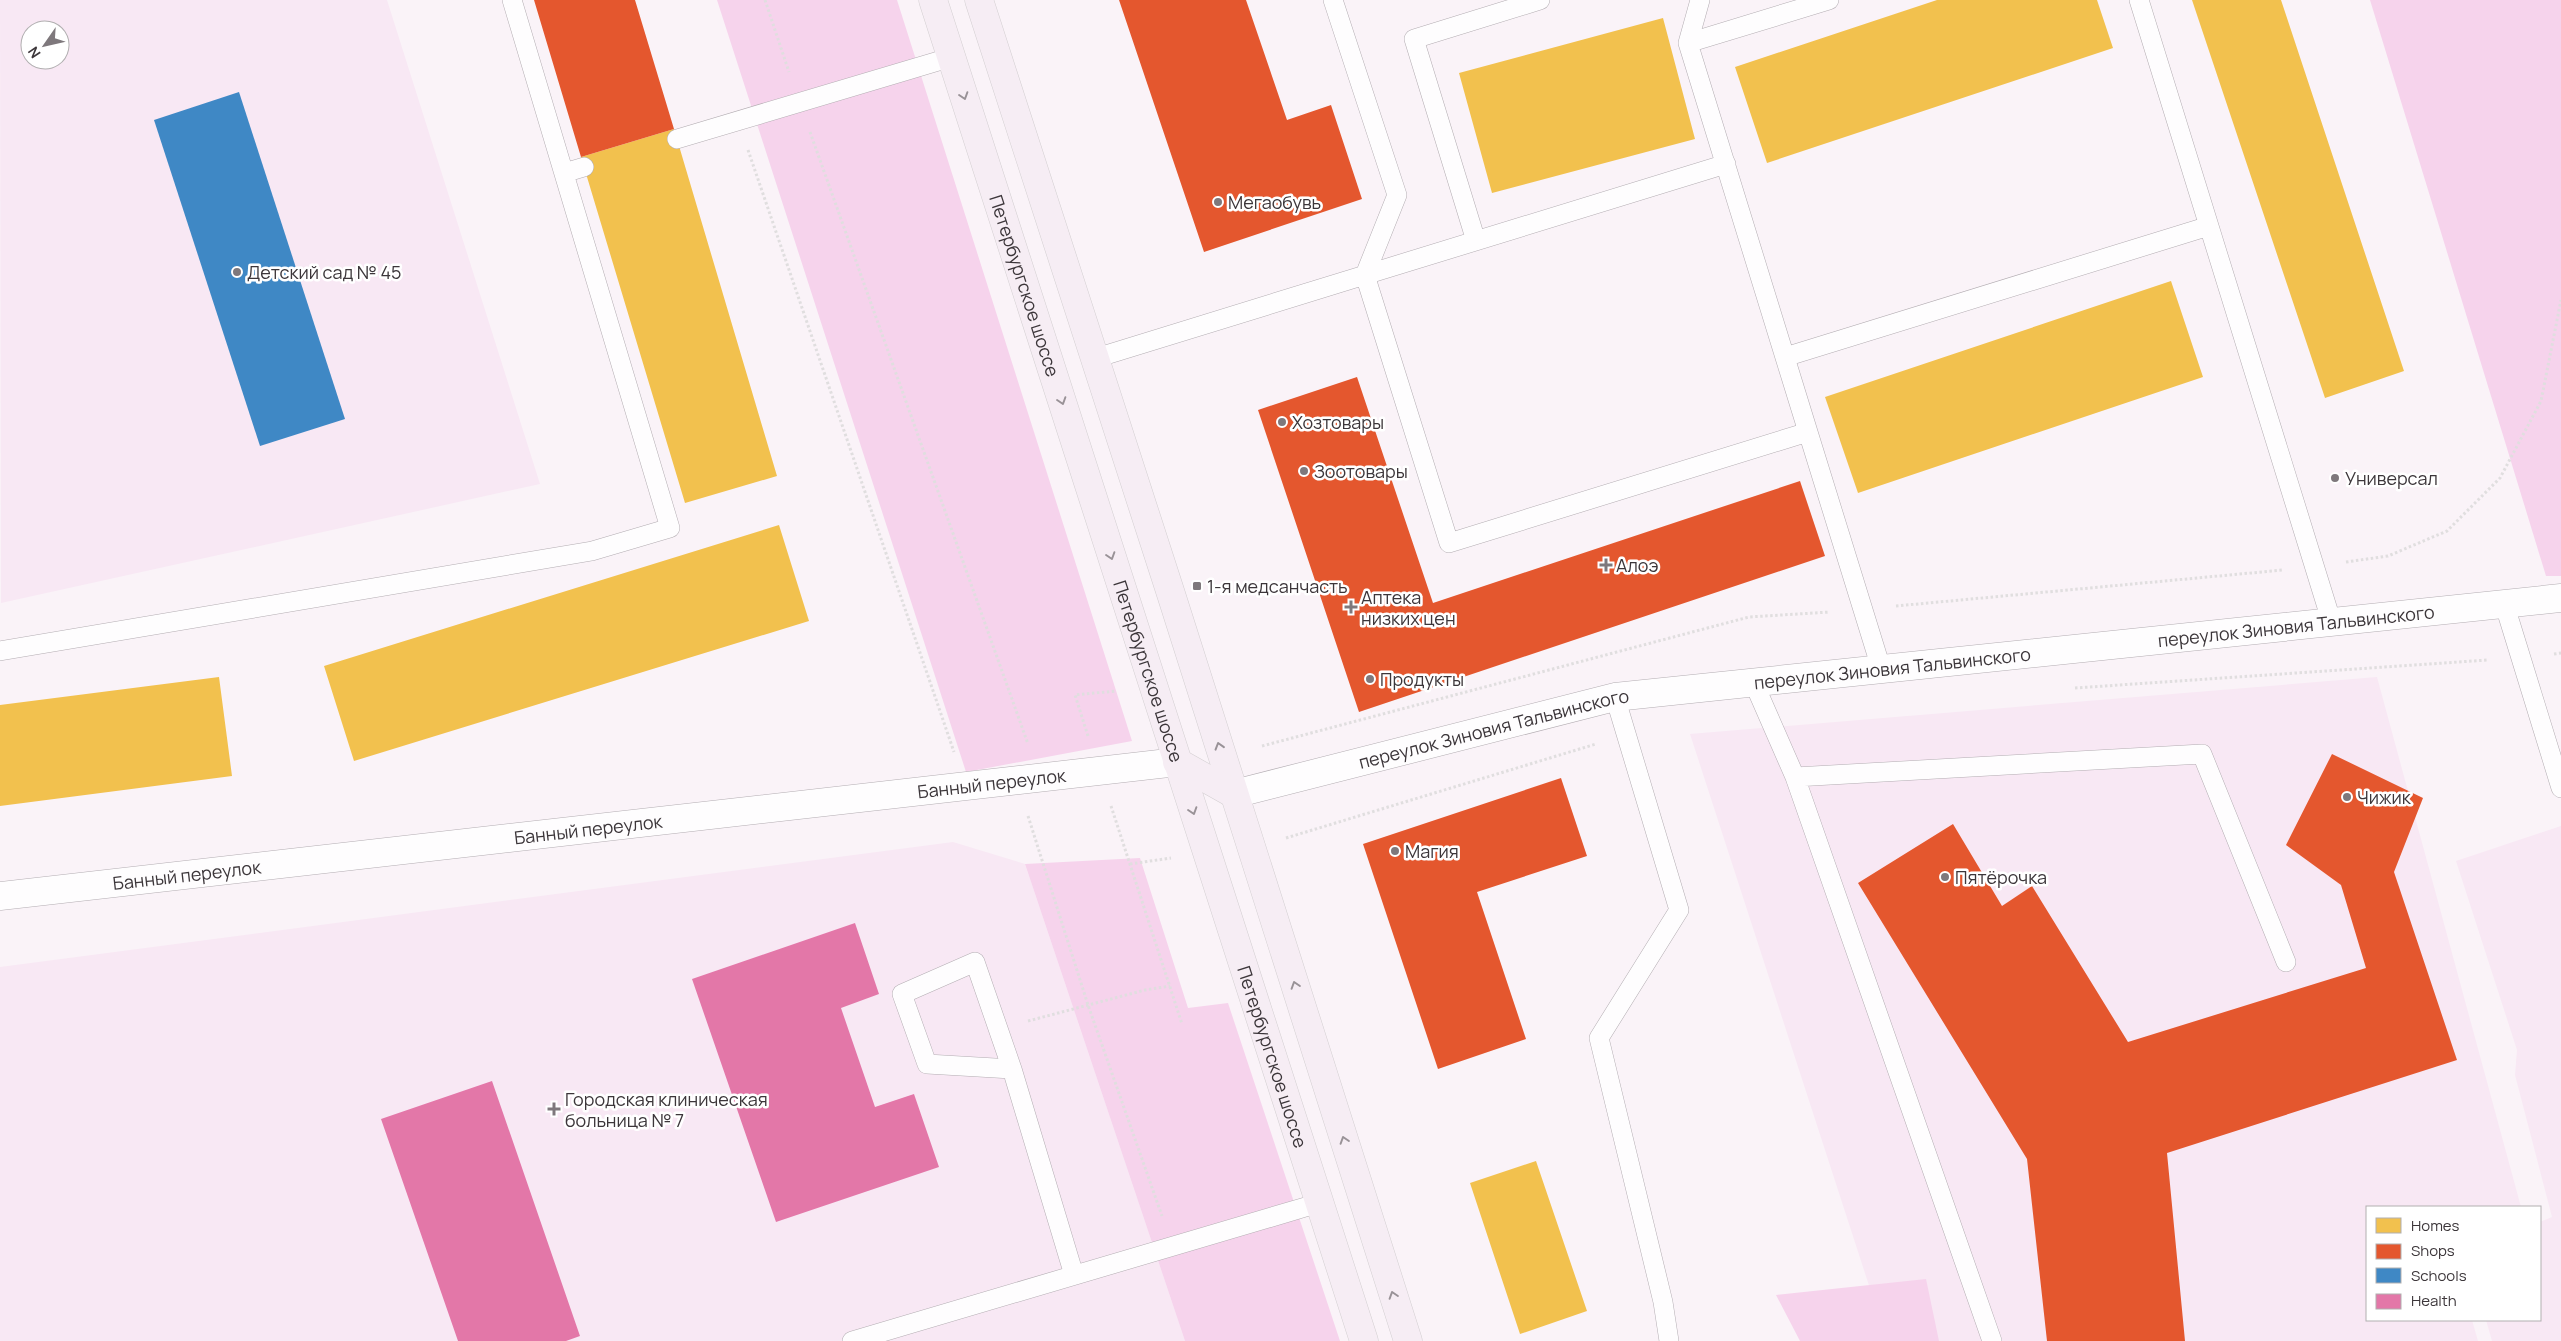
<svg xmlns="http://www.w3.org/2000/svg" width="2561" height="1341" font-family="Manrope,sans-serif">
<rect width="100%" height="100%" fill="#faf3f8"/>
<path fill="#f8e8f4" fill-rule="evenodd" d="M0,0H387L540,484L1,603ZM30,30H60V60H30Z
M2377,677L2521,1207H2367V1320H2472L2478,1341H1887L1690,734Z
M2561,826V1341H2492L2486,1320H2540V1222L2552,1217L2515,1075L2517,1050L2456,861Z
M953,842L1025,864L1185,1341H0V967Z"/>
<path fill="#f6d3ec" d="M717,0H897L1132,741L966,772Z
M2370,0H2561V576H2546Z
M1140,858L1188,1008L1228,1003L1340,1341H1185L1025,864Z
M1926,1279L1939,1341H1800L1776,1295Z"/>
<path fill="#f2c14e" d="M1937,0H2097L2113,48L1767,163L1735,67Z
M2192,0H2281L2404,371L2325,398Z
M1663,18L1695,139L1492,193L1459,73Z
M674,129L777,476L685,503L581,157Z
M2171,281L2203,377L1858,493L1825,397Z
M779,525L809,621L354,761L324,666Z
M219,677L232,776L0,806V705Z
M1536,1161L1587,1311L1520,1334L1470,1183Z"/>
<path fill="#e4572e" d="M534,0H635L674,129L581,157Z
M1119,0H1246L1287,120L1331,105L1362,199L1204,252Z
M1357,377L1433,603L1800,481L1825,556L1359,712L1258,410Z
M2332,754L2423,798L2394,872L2457,1060L2167,1153L2185,1341H2047L2027,1159L1858,883L1953,824L2002,906L2032,886L2128,1042L2366,968L2341,885L2286,845Z
M1561,778L1587,856L1477,892L1526,1039L1438,1069L1363,844Z"/>
<path fill="#3f88c5" d="M239,92L345,419L260,446L154,120Z"/>
<path fill="#e377a8" d="M855,923L879,994L841,1008L875,1107L914,1094L939,1167L776,1222L692,979Z
M492,1081L580,1336L566,1341H458L381,1119Z"/>
<g fill="none" stroke-linecap="round" stroke-linejoin="round">
<defs>
<path id="service" d="M1333,0L1397,195L1365,275
M2139,0L2331,620
M1688,43L1700,0
M677,139L952,57
M564,173L584,167
M1476,241L1414,39L1540,0
M1365,275L1726,164
M1785,357L2209,226
M1096,358L1365,275L1449,543L1808,432L1881,668
M1808,432L1688,43L1829,0
M2504,603L2561,788
M0,651L592,551L670,528L512,0
M1753,681L1795,777L2202,754L2286,962
M1615,697L1679,910L1599,1038L1663,1302L1669,1341
M1795,777L1992,1341
M1012,1069L927,1064L902,994L975,962L1012,1069L1074,1275
M852,1341L1319,1203"/>
<g id="minor">
<path id="s1" d="M1234,794L1615,697L2561,598"/>
<path id="s2" d="M0,896L1177,762"/>
</g>
<g id="primary">
<path id="s3" d="M933,0L1364,1341"/>
<path d="M979,0L1171,594L1408,1341"/>
<path d="M1177,762L1234,794"/>
</g>
</defs>
<use href="#service" stroke="#b3adb2" stroke-width="20"/>
<use href="#minor" stroke="#b3adb2" stroke-width="29"/>
<use href="#primary" stroke="#d3cfd1" stroke-width="29"/>
<path stroke="#e0dedf" stroke-width="3" stroke-dasharray="2.5 2.5" stroke-linecap="butt" d="M765,0L789,72
M810,132L1028,744
M748,150L954,752
M2346,562L2388,556L2447,531L2500,478L2541,401L2561,300
M1896,606L2283,570
M2554,654L2561,653
M2075,688L2488,660
M1088,736L1075,695L1116,691
M1262,746L1749,617L1830,612
M1111,806L1182,1024
M1028,816L1088,1005L1162,1216
M1286,838L1596,744
M1130,864L1171,858
M1028,1021L1145,990L1170,986"/>
<use href="#service" stroke="#fefdfe" stroke-width="19"/>
<use href="#minor" stroke="#fefdfe" stroke-width="28"/>
<use href="#primary" stroke="#f6edf4" stroke-width="28"/>
</g>
<defs><path id="oneway-chevron" d="M-2-3.5L2.5 0L-2 3.5" fill="none" stroke-width="1.6" stroke-linecap="round" stroke-linejoin="round" transform="scale(1.25)"/></defs>
<g stroke="#999297">
<use href="#oneway-chevron" transform="translate(964 96) rotate(72)"/>
<use href="#oneway-chevron" transform="translate(1062 401) rotate(72)"/>
<use href="#oneway-chevron" transform="translate(1111 556) rotate(72)"/>
<use href="#oneway-chevron" transform="translate(1219 746) rotate(-107)"/>
<use href="#oneway-chevron" transform="translate(1193 811) rotate(72)"/>
<use href="#oneway-chevron" transform="translate(1295 985) rotate(-108)"/>
<use href="#oneway-chevron" transform="translate(1344 1140) rotate(-108)"/>
<use href="#oneway-chevron" transform="translate(1393 1295) rotate(-108)"/>
</g>
<g fill="#7e787c" stroke="#fff" stroke-width="2">
<circle cx="1218" cy="202" r="5"/>
<circle cx="237" cy="272" r="5"/>
<circle cx="1282" cy="422" r="5"/>
<circle cx="1304" cy="471" r="5"/>
<circle cx="2335" cy="478" r="5"/>
<path d="M1603.5 557.5h5v5h5v5h-5v5h-5v-5h-5v-5h5z"/>
<rect x="1192" y="581" width="10" height="10" rx="2.5"/>
<path d="M1348.5 599.5h5v5h5v5h-5v5h-5v-5h-5v-5h5z"/>
<circle cx="1370" cy="679" r="5"/>
<circle cx="2347" cy="797" r="5"/>
<circle cx="1395" cy="851" r="5"/>
<circle cx="1945" cy="877" r="5"/>
<path d="M551.5 1101.5h5v5h5v5h-5v5h-5v-5h-5v-5h5z"/>
</g>
<g text-anchor="middle" dominant-baseline="central" stroke-width="5" stroke-linejoin="round" paint-order="stroke">
<g font-size="18" fill="#3c363a" stroke="#fff" text-anchor="start">
<text x="1228" y="202">Мегаобувь</text>
<text x="247" y="272">Детский сад № 45</text>
<text x="1292" y="422">Хозтовары</text>
<text x="1314" y="471">Зоотовары</text>
<text x="2345" y="478">Универсал</text>
<text x="1616" y="565">Алоэ</text>
<text x="1207" y="586">1-я медсанчасть</text>
<text x="1361" y="597">Аптека<tspan x="1361" dy="21">низких цен</tspan></text>
<text x="1380" y="679">Продукты</text>
<text x="2357" y="797">Чижик</text>
<text x="1405" y="851">Магия</text>
<text x="1955" y="877">Пятёрочка</text>
<text x="565" y="1099">Городская клиническая<tspan x="565" dy="21">больница № 7</tspan></text>
</g>
<g font-size="18" fill="#3c363a" stroke="#fff">
<text stroke="none"><textPath href="#s3" startOffset="300">Петербургское шоссе</textPath></text>
<text stroke="none"><textPath href="#s1" startOffset="1078">переулок Зиновия Тальвинского</textPath></text>
<text stroke="none"><textPath href="#s1" startOffset="672">переулок Зиновия Тальвинского</textPath></text>
<text stroke="none"><textPath href="#s3" startOffset="705">Петербургское шоссе</textPath></text>
<text stroke="none"><textPath href="#s1" startOffset="268">переулок Зиновия Тальвинского</textPath></text>
<text stroke="none"><textPath href="#s2" startOffset="998">Банный переулок</textPath></text>
<text stroke="none"><textPath href="#s2" startOffset="592">Банный переулок</textPath></text>
<text stroke="none"><textPath href="#s2" startOffset="188">Банный переулок</textPath></text>
<text stroke="none"><textPath href="#s3" startOffset="1110">Петербургское шоссе</textPath></text>
</g>
</g>
<rect x="2366" y="1206" width="175" height="115" fill="#ffffff" stroke="#b1afb0"/>
<rect x="2376" y="1218" width="25" height="15" fill="#f2c14e" stroke="#b1afb0"/>
<text x="2411" y="1231" font-size="15" fill="#3c363a">Homes</text>
<rect x="2376" y="1244" width="25" height="15" fill="#e4572e" stroke="#b1afb0"/>
<text x="2411" y="1256" font-size="15" fill="#3c363a">Shops</text>
<rect x="2376" y="1268" width="25" height="15" fill="#3f88c5" stroke="#b1afb0"/>
<text x="2411" y="1281" font-size="15" fill="#3c363a">Schools</text>
<rect x="2376" y="1294" width="25" height="15" fill="#e377a8" stroke="#b1afb0"/>
<text x="2411" y="1306" font-size="15" fill="#3c363a">Health</text>
<g transform="translate(45 45) rotate(236)"><circle r="24" fill="#ffffff" stroke="#b1afb0"/>
<path d="M0-4L9 19L0 12L-9 19Z" fill="#7e787c"/>
<text y="-8" font-size="14" font-weight="bold" text-anchor="middle" fill="#3c363a">N</text>
</g>
</svg>
